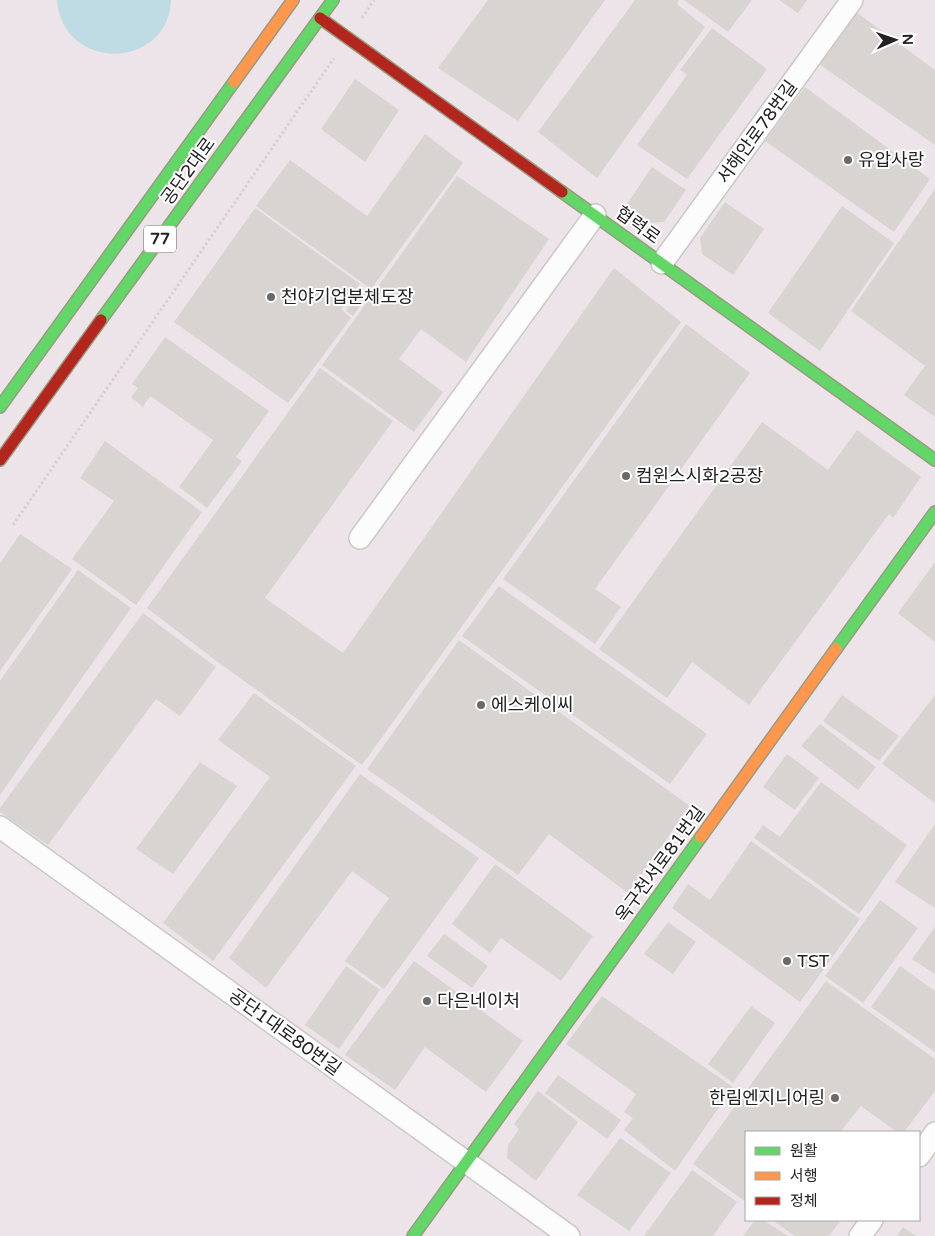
<svg xmlns="http://www.w3.org/2000/svg" width="935" height="1236" font-family="'Varela Round','Noto Sans KR',sans-serif">
<rect width="100%" height="100%" fill="#f0eeeb"/>
<path fill="#ede4e9" fill-rule="evenodd" d="M0,0H935V1236H0ZM746,1132H919V1220H746Z"/>
<path fill="#bfdbe3" d="M57,0H171C168,71 62,72 57,0Z"/>
<path fill="#d7d4d2" d="M488,0H605L518,121L438,68Z
M635,0H679L677,4L705,27L597,178L538,132Z
M684,0H752L728,32Z
M779,0H807L798,13Z
M856,12L935,70V145L819,64Z
M712,28L767,69L687,179L637,145L687,75L680,70Z
M355,79L399,110L365,162L321,129Z
M805,87L930,179L894,232L765,141Z
M425,134L463,163L371,289L256,206L290,160L367,216Z
M652,167L686,190L664,222L646,223L625,207Z
M457,176L549,239L466,362L421,329L399,359L443,392L414,432L322,365Z
M935,189V417L904,395L925,366L851,311Z
M725,202L764,229L733,275L702,254L700,238Z
M842,206L894,243L820,351L768,313Z
M255,208L360,284L341,309L351,318L288,403L174,322Z
M614,268L681,322L362,765L219,663L147,608L320,368L393,421L265,598L343,653Z
M362,288L369,293L353,316L346,311Z
M686,324L750,373L595,589L621,607L595,644L503,579Z
M165,337L269,411L236,457L242,461L207,508L179,487L213,440L150,396L143,407L131,397L138,388L132,384Z
M762,422L828,470L857,430L921,477L893,518L889,514L749,705L692,662L667,698L599,649Z
M105,441L202,512L136,605L72,559L114,501L80,478Z
M20,534L72,569L0,671V563Z
M935,562V642L898,613Z
M78,570L131,608L0,795V681Z
M499,586L707,734L670,784L462,636Z
M143,613L216,667L180,716L156,699L48,845L0,812V808Z
M459,640L690,806L628,893L549,834L518,875L367,769Z
M254,693L356,766L213,961L163,923L270,777L218,740Z
M842,695L899,736L879,761L823,721Z
M935,695V803L882,764Z
M820,724L876,767L858,790L801,746Z
M787,754L819,778L795,810L763,787Z
M200,762L237,786L173,874L136,849Z
M360,774L479,858L384,989L345,961L389,898L352,871L266,988L229,958Z
M821,782L907,845L859,914L754,838L763,825L780,837Z
M935,824V908L895,882Z
M751,841L860,919L800,1002L672,908L688,884L710,900Z
M495,864L593,936L561,981L501,938L490,953L452,924Z
M880,900L918,928L863,1003L825,976Z
M668,922L696,942L673,974L644,954Z
M935,927V974L912,959Z
M444,934L488,966L472,988L427,956Z
M414,961L523,1041L486,1092L425,1047L395,1090L345,1055Z
M346,966L380,990L339,1049L305,1025Z
M900,966L935,991V1052L871,1007Z
M826,981L935,1059V1091L904,1132H897L861,1106L840,1132H746V1202L693,1164Z
M602,996L733,1087L675,1171L624,1130L633,1118L624,1112L636,1094L566,1044Z
M751,1006L775,1023L733,1083L708,1064Z
M558,1075L621,1120L607,1139L545,1093Z
M538,1091L578,1122L536,1181L507,1158L508,1145L519,1129L514,1124Z
M620,1138L671,1173L629,1231L577,1195Z
M692,1170L737,1202L713,1236H644Z
M755,1220H763L788,1236H743Z
M772,1220H841L829,1236H795Z
M903,1227L916,1236H897Z"/>
<g fill="none" stroke-linecap="round" stroke-linejoin="round">
<defs>
<path id="street" d="M662,263L852,0
M360,538L595,215
M0,827L569,1236
M919,1156L935,1133
M860,1236L872,1220"/>
<path id="fast" d="M562,192L935,460
M101,320L333,0
M0,407L234,82
M836,649L935,512
M413,1236L701,837"/>
<path id="slow" d="M234,82L293,0
M701,837L836,649"/>
<path id="jam" d="M320,18L562,192
M0,460L101,320"/>
</defs>
<use href="#street" stroke="#c9c8c7" stroke-width="24"/>
<use href="#fast" stroke="#999a82" stroke-width="14"/>
<use href="#slow" stroke="#999a82" stroke-width="14"/>
<use href="#jam" stroke="#999a82" stroke-width="14"/>
<path stroke="#dccecd" stroke-width="3" stroke-dasharray="2.5 2.5" stroke-linecap="butt" d="M362,18L374,0
M13,525L334,58"/>
<use href="#street" stroke="#fdfcfc" stroke-width="21"/>
<use href="#fast" stroke="#63d668" stroke-width="11"/>
<use href="#slow" stroke="#ff974d" stroke-width="11"/>
<use href="#jam" stroke="#b3261e" stroke-width="11"/>
</g>
<g fill="#6a6968" stroke="#fff" stroke-width="2">
<circle cx="848" cy="160" r="5"/>
<circle cx="271" cy="297" r="5"/>
<circle cx="626" cy="476" r="5"/>
<circle cx="481" cy="705" r="5"/>
<circle cx="787" cy="961" r="5"/>
<circle cx="427" cy="1001" r="5"/>
<circle cx="835" cy="1098" r="5"/>
</g>
<g text-anchor="middle" dominant-baseline="central" stroke-width="4" stroke-linejoin="round" paint-order="stroke">
<rect fill="#fff" stroke="#646464" stroke-width="1" x="144" y="225.5" width="32" height="27" rx="4"/>
<g font-size="16" font-weight="bold" fill="#222">
<text x="160" y="239">77</text>
</g>
<g font-size="18" fill="#222" stroke="#fff">
<text transform="translate(757 132) rotate(-54)">서해안로78번길</text>
<text transform="translate(188 171) rotate(-54)">공단2대로</text>
<text transform="translate(638 225) rotate(36)">협력로</text>
<text transform="translate(660 864) rotate(-54)">옥구천서로81번길</text>
<text transform="translate(285 1032) rotate(36)">공단1대로80번길</text>
</g>
<g font-size="18" fill="#222" stroke="#fff" text-anchor="start">
<text x="858" y="160">유압사랑</text>
<text x="281" y="297">천야기업분체도장</text>
<text x="636" y="476">컴윈스시화2공장</text>
<text x="491" y="705">에스케이씨</text>
<text x="797" y="961">TST</text>
<text x="437" y="1001">다은네이처</text>
<text x="825" y="1098" text-anchor="end">한림엔지니어링</text>
</g>
</g>
<rect x="745" y="1131" width="175" height="90" fill="#ffffff" stroke="#a7a7a7"/>
<rect x="755" y="1147" width="25" height="8" fill="#63d668" stroke="#a7a7a7"/>
<text x="790" y="1156" font-size="15" fill="#222222">원활</text>
<rect x="755" y="1172" width="25" height="8" fill="#ff974d" stroke="#a7a7a7"/>
<text x="790" y="1181" font-size="15" fill="#222222">서행</text>
<rect x="755" y="1197" width="25" height="8" fill="#b3261e" stroke="#a7a7a7"/>
<text x="790" y="1206" font-size="15" fill="#222222">정체</text>
<g transform="translate(895 40) rotate(88)" stroke="#ffffff" stroke-width="4" paint-order="stroke">
<path d="M0-4L9 19L0 12L-9 19Z" fill="#222222"/>
<text y="-8" font-size="14" font-weight="bold" text-anchor="middle" fill="#222222">N</text>
</g>
</svg>
